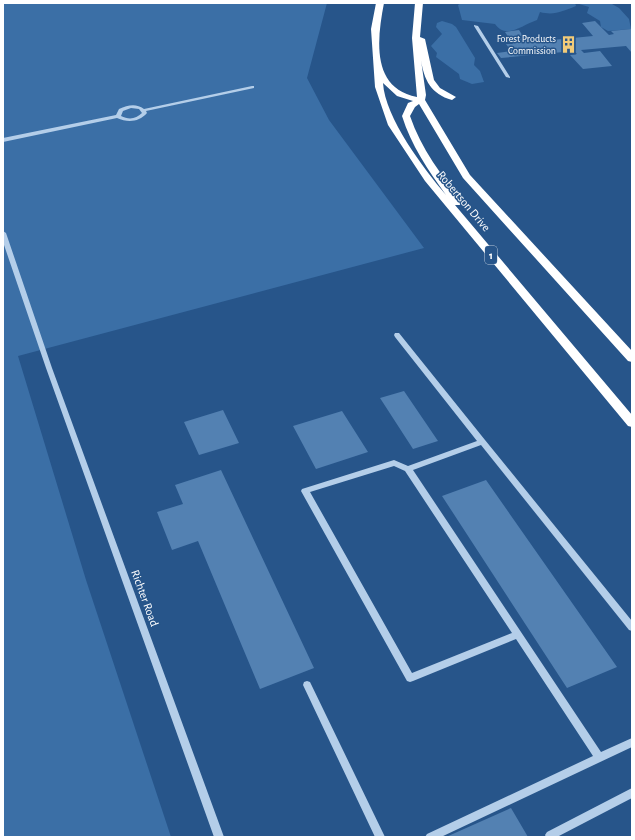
<svg xmlns="http://www.w3.org/2000/svg" width="635" height="840" font-family="'Alegreya Sans',sans-serif">
<rect width="100%" height="100%" fill="#27558a"/>
<path fill="#3b6fa6" d="M3,3H327L307,78L329,120L424,248L18,356L86,580L171,837H3Z
M461,3L524,4L575,3L576,6C563,11 554,16 540,12L537,20C522,25 506,40 495,24L462,20L458,5Z
M576,3L612,4L619,8L629,19L631,29L608,31L601,27L600,21L587,13L589,7Z
M442,21L452,24L456,27L475,58L474,65L480,71L484,82L472,84L460,79L459,74L436,57L437,53L431,46L442,34L436,27L437,23Z"/>
<path fill="#5381b2" d="M595,21L609,35L614,34L611,31L631,29L632,53L626,46L581,50L584,53L600,51L612,66L583,69L570,55L577,54L574,51L501,58L497,53L511,51L506,44H513L505,32L519,30L524,38H529L532,42L593,36L582,23Z
M404,391L438,441L413,449L380,398Z
M223,410L239,443L199,455L184,422Z
M342,411L368,452L316,469L293,426Z
M221,470L314,668L260,689L198,541L172,550L157,512L183,504L175,485Z
M486,480L617,667L567,688L442,496Z
M511,808L528,837H446Z"/>
<g fill="none" stroke-linecap="round" stroke-linejoin="round">
<path fill="#b4cee9" fill-rule="evenodd" d="M474,25L478,26L510,77V78L506,77L474,26Z
M252,86H254V88L146,111L147,113C139,122 128,123 117,118L3,142V138L116,115L119,109C128,105 136,103 144,109ZM131,108L139,109L142,113C136,119 129,120 121,116L123,111Z
M3,231L6,233L52,368L224,837H214L46,368L3,242Z
M395,333H399L485,440L632,621V631L629,630L481,445L413,470L601,752L632,738V747L441,837H425L427,834L593,756L516,639L413,681L410,682L407,681L301,491L302,489L394,460L408,466L477,441L395,337L394,335ZM394,466L405,471L512,633L412,673L310,492Z
M307,681L310,682L385,837H375L303,685L304,682Z
M632,788V798L557,837H546L545,835L547,832Z"/>
<path fill="#fff" fill-rule="evenodd" d="M376,3H384C377,39 371,88 417,97L412,38L415,3H423L420,37L425,39L434,80L440,88L456,97L452,100C431,94 424,80 421,60L426,95L425,100L470,175L632,351V362L628,361L463,178L419,104L415,107L410,116C421,149 442,175 462,203L460,205H455L632,415V427L628,426L425,181L388,125L375,87L371,29ZM383,83L397,96L413,101L408,103L402,116C411,145 428,170 446,195C424,169 385,118 383,83Z"/>
</g>
<defs>
<symbol id="building-bare" viewBox="-9 -9 18 18"><path d="M-4-6H4V6H1V3H-1V6H-4ZM-2.5-4.3h1.7v1.8h-1.7ZM.8-4.3h1.7v1.8H.8ZM-2.5-1h1.7V.8h-1.7ZM.8-1h1.7V.8H.8Z" fill="#f2cb79" stroke="#27558a" stroke-width="2.5" paint-order="stroke"/></symbol>
</defs>
<g fill-rule="evenodd">
<use href="#building-bare" x="556" y="32" width="25" height="25"/>
</g>
<g text-anchor="middle" dominant-baseline="central" stroke-width="3" stroke-linejoin="round" paint-order="stroke">
<g font-size="10" fill="#fff" stroke="#27558a" text-anchor="end">
<text x="556" y="39">Forest Products<tspan x="556" dy="12">Commission</tspan></text>
</g>
<rect fill="#27558a" stroke="#beccdc" stroke-width="1" x="485" y="246" width="12" height="18" rx="3"/>
<g font-size="11" font-weight="bold" fill="#fff">
<text x="491" y="255">1</text>
</g>
<g font-size="12" fill="#fff" stroke="#27558a">
<text transform="translate(464 201) rotate(50)">Robertson Drive</text>
<text transform="translate(145 598) rotate(70)">Richter Road</text>
</g>
</g>
<rect width="635" height="840" fill="none" stroke="#ffffff" stroke-width="8"/>
</svg>
